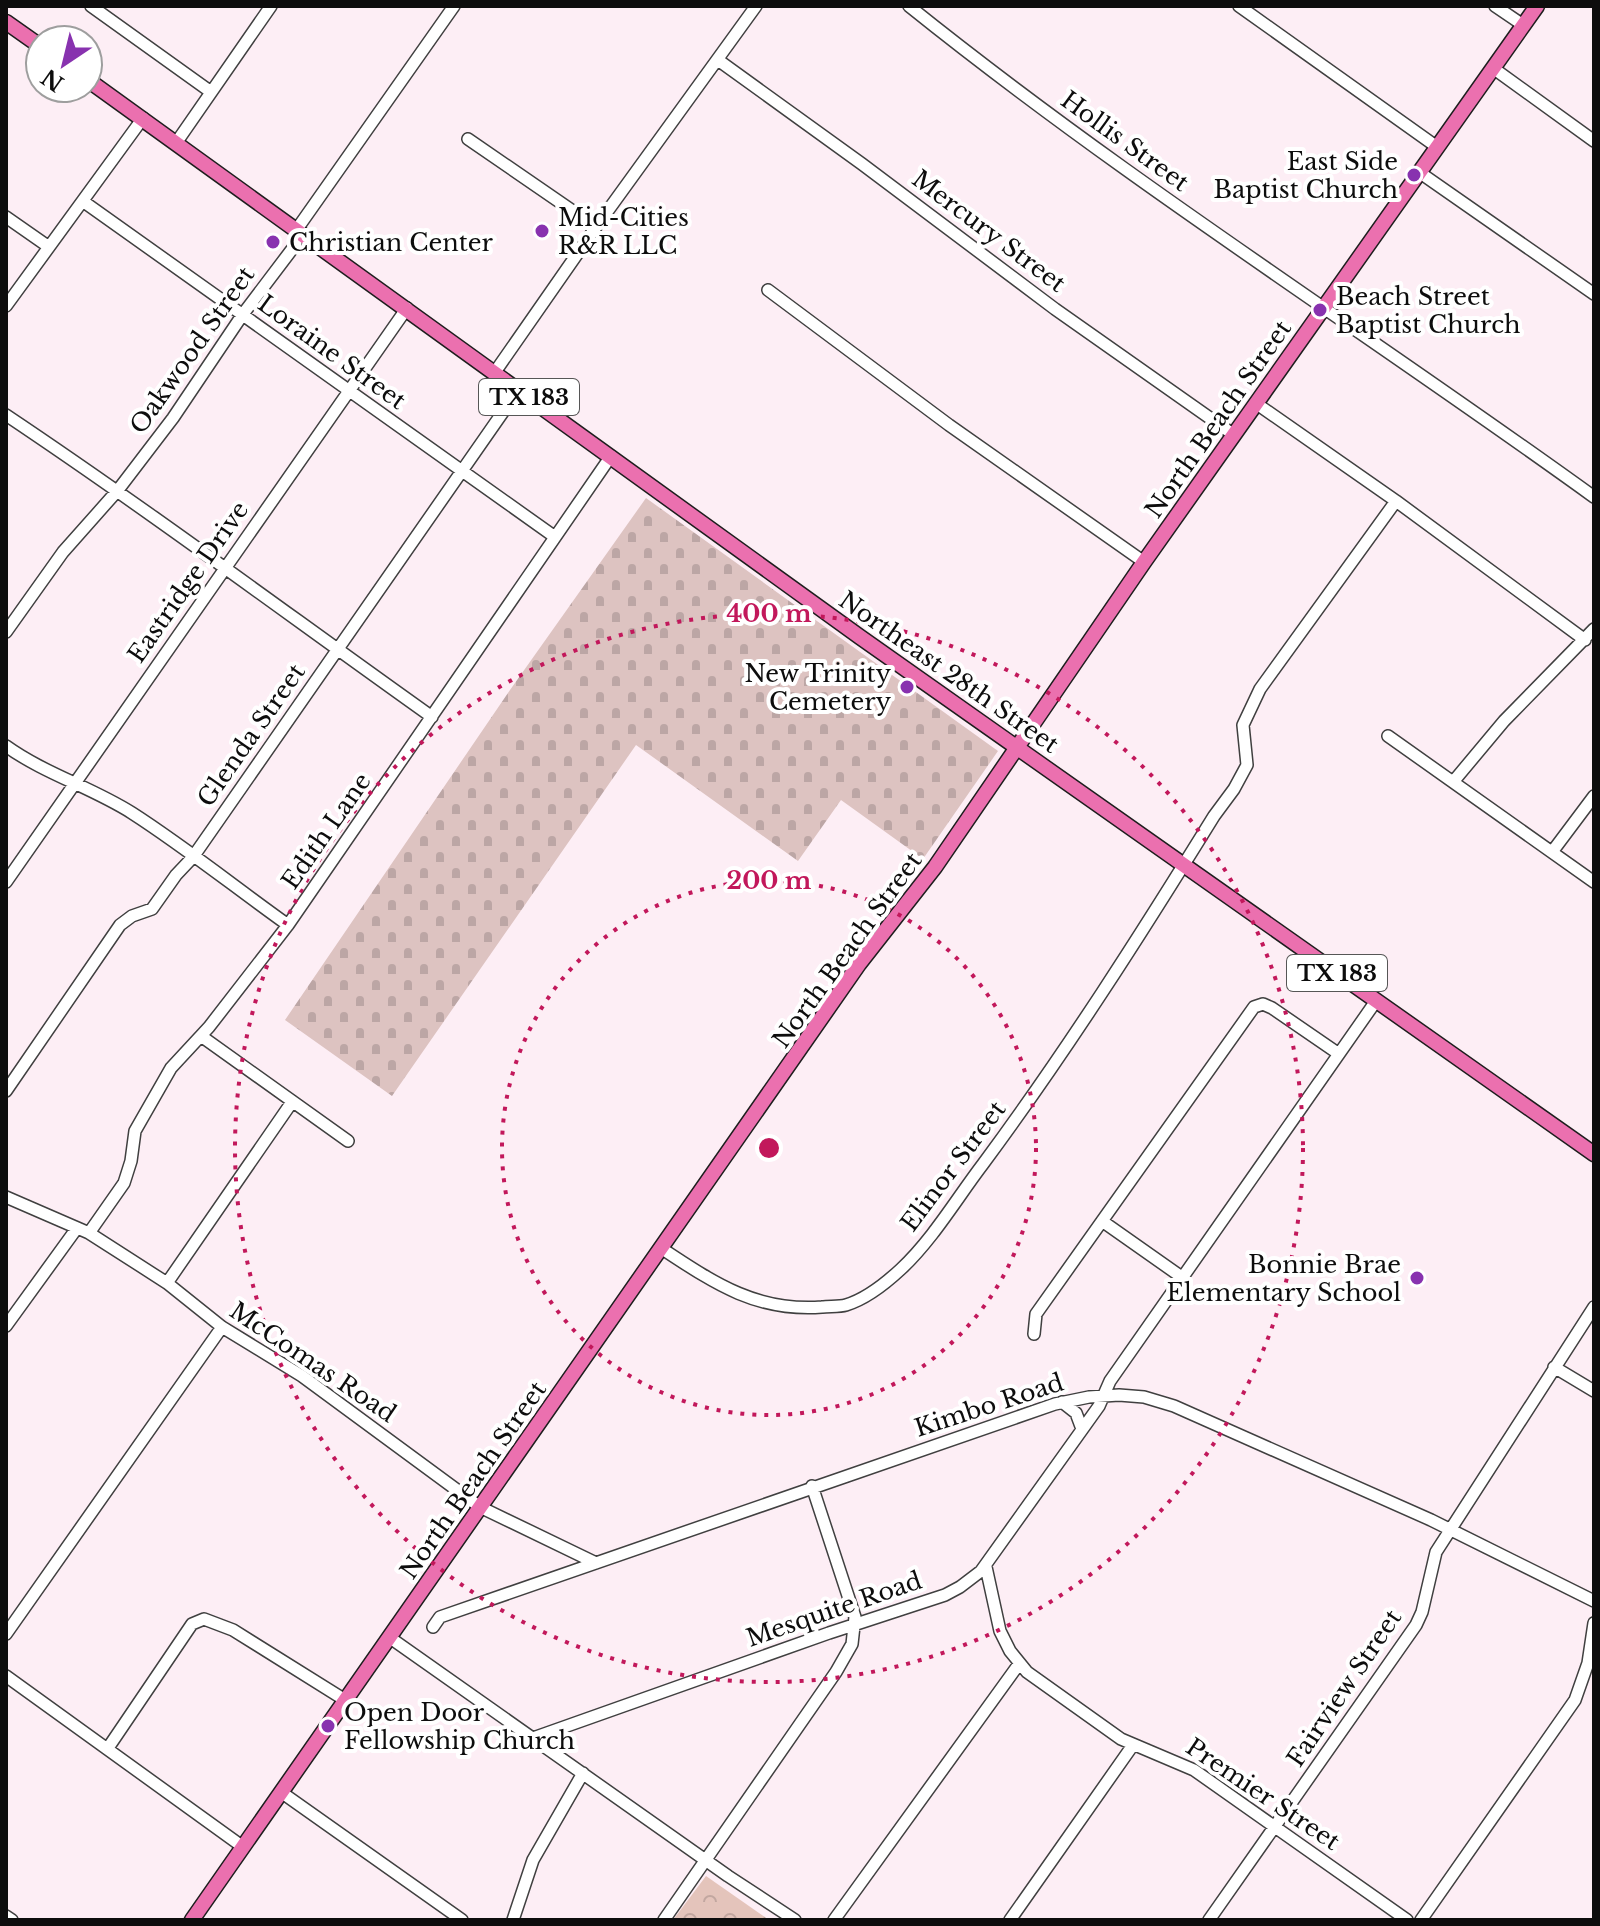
<svg xmlns="http://www.w3.org/2000/svg" width="1600" height="1926" font-family="'Libre Baskerville',serif">
<defs>
<pattern id="cemetery-stones" width="16" height="16" patternUnits="userSpaceOnUse" patternTransform="scale(2)"><rect width="16" height="16" fill="#ddc3c1"/><path d="M2 7V4a2 2 0 0 1 4 0v3zM10 15v-3a2 2 0 0 1 4 0v3z" fill="#bca6a5"/></pattern>
<pattern id="park-crowns" width="20" height="18" patternUnits="userSpaceOnUse" patternTransform="scale(2)"><rect width="20" height="18" fill="#e4c4bb"/><path d="M2 6a3 3 0 1 1 6 0M12 15a3 3 0 1 1 6 0" fill="none" stroke="#c2a7a0"/></pattern>
</defs>
<rect width="100%" height="100%" fill="#fdeef5"/>
<path fill="url(#cemetery-stones)" d="M646,498L998,751L923,859L841,800L798,861L636,745L392,1096L285,1020L510,690Z"/>
<path fill="url(#park-crowns)" d="M706,1876L769,1920H673Z"/>
<g fill="none" stroke-linecap="round" stroke-linejoin="round">
<defs>
<path id="minor" d="M91,6L211,92
M909,6C1128,182 1366,332 1594,497
M1239,6L1437,147
M1495,6L1523,25
M718,60L862,164L1055,309L1234,435
M1493,68L1594,141
M468,139L596,227
M176,143L271,6
M1419,172L1594,294
M84,202L555,537
M6,217L49,247
M768,290L949,425L1144,562
M6,306L143,118
M495,372L596,227L756,6
M1257,404L1396,501L1585,640
M6,415C151,512 290,616 432,717
M6,632L63,552L118,490L173,418L243,314L296,244L297,229L454,6
M1388,736L1594,882
M6,746C45,774 91,787 132,813C185,847 236,888 288,925
M1453,782L1504,721L1594,629
M1552,852L1594,796
M6,882L407,308
M201,1036L348,1141
M6,1091L120,925L132,916L152,909L176,875L193,857L519,389
M6,1197L89,1233L167,1283L222,1327L302,1376L480,1507L596,1563
M1102,1221L1183,1278
M89,1233L124,1183L131,1161L135,1131L171,1068L209,1027L288,925L611,456
M661,1248C714,1283 756,1312 822,1307C829,1306 839,1307 846,1305C866,1299 886,1283 901,1269C933,1239 957,1198 983,1164C1066,1052 1141,934 1214,816L1234,789L1247,765L1243,725L1260,689L1396,501
M167,1283L292,1102
M6,1326L77,1228
M1034,1334L1036,1314L1254,1007L1263,1004L1272,1008L1339,1054
M1554,1367L1594,1391
M1062,1402L1076,1413L1082,1429
M986,1567L1000,1631L1010,1651L1027,1672L1121,1739L1194,1770L1407,1920
M433,1627L440,1617L1055,1404L1089,1397L1119,1395L1144,1397L1174,1406L1431,1520L1594,1601
M6,1634L222,1327
M389,1637L728,1876L795,1920
M6,1676L243,1847
M533,1738L829,1633L945,1595L960,1587L981,1571L1099,1406L1110,1381L1376,1001
M108,1748L192,1624L204,1619L233,1630L345,1700
M281,1792L462,1920
M6,1916L12,1920
M513,1920L533,1860L583,1773
M664,1920L836,1672L852,1644L855,1617L812,1486
M834,1920L1019,1664
M1010,1920L1133,1745
M1209,1920L1416,1625L1422,1612L1436,1552L1594,1307
M1421,1920L1575,1700L1588,1663L1594,1623"/>
<path id="major" d="M6,22L40,46
M88,80L860,637L1594,1154
M192,1920L859,964L935,867L1144,562L1537,6"/>
</defs>
<use href="#minor" stroke="#404040" stroke-width="14"/>
<use href="#major" stroke="#1e1e1e" stroke-width="17"/>
<use href="#minor" stroke="#fff" stroke-width="11"/>
<use href="#major" stroke="#eb70af" stroke-width="14"/>
</g>
<g fill="none" stroke="#c2185b" stroke-width="4" stroke-dasharray="4 8">
<circle cx="769" cy="1148" r="267"/>
<circle cx="769" cy="1148" r="534"/>
</g>
<g fill="#8832af" stroke="#fff" stroke-width="3">
<circle cx="1414" cy="175" r="8"/>
<circle cx="542" cy="231" r="8"/>
<circle cx="273" cy="242" r="8"/>
<circle cx="1320" cy="310" r="8"/>
<circle cx="907" cy="687" r="8"/>
<circle cx="1417" cy="1278" r="8"/>
<circle cx="328" cy="1726" r="8"/>
</g>
<g text-anchor="middle" dominant-baseline="central" stroke-width="8" stroke-linejoin="round" paint-order="stroke">
<g fill="#fff" stroke="#565656" stroke-width="2">
<rect x="479" y="379" width="100" height="36" rx="6"/>
<rect x="1287" y="955" width="100" height="36" rx="6"/>
</g>
<g font-size="22" font-weight="bold" fill="#0d0d0d">
<text x="529" y="397">TX 183</text>
<text x="1337" y="973">TX 183</text>
</g>
<g font-size="24" fill="#0d0d0d" stroke="#fff">
<text transform="translate(1125 141) rotate(36)">Hollis Street</text>
<text transform="translate(989 231) rotate(37)">Mercury Street</text>
<text transform="translate(192 350) rotate(-55)">Oakwood Street</text>
<text transform="translate(332 352) rotate(36)">Loraine Street</text>
<text transform="translate(1218 419) rotate(-55)">North Beach Street</text>
<text transform="translate(188 582) rotate(-55)">Eastridge Drive</text>
<text transform="translate(949 672) rotate(35)">Northeast 28th Street</text>
<text transform="translate(251 735) rotate(-55)">Glenda Street</text>
<text transform="translate(326 831) rotate(-55)">Edith Lane</text>
<text transform="translate(847 950) rotate(-54)">North Beach Street</text>
<text transform="translate(953 1166) rotate(-53)">Elinor Street</text>
<text transform="translate(313 1362) rotate(34)">McComas Road</text>
<text transform="translate(989 1405) rotate(-18)">Kimbo Road</text>
<text transform="translate(473 1480) rotate(-55)">North Beach Street</text>
<text transform="translate(834 1609) rotate(-19)">Mesquite Road</text>
<text transform="translate(1344 1688) rotate(-56)">Fairview Street</text>
<text transform="translate(1263 1794) rotate(34)">Premier Street</text>
</g>
<g font-size="24" fill="#0d0d0d" stroke="#fff" text-anchor="start">
<text x="1398" y="161" text-anchor="end">East Side<tspan x="1398" dy="28">Baptist Church</tspan></text>
<text x="558" y="217">Mid-Cities<tspan x="558" dy="28">R&amp;R LLC</tspan></text>
<text x="289" y="242">Christian Center</text>
<text x="1336" y="296">Beach Street<tspan x="1336" dy="28">Baptist Church</tspan></text>
<text x="891" y="673" text-anchor="end">New Trinity<tspan x="891" dy="28">Cemetery</tspan></text>
<text x="1401" y="1264" text-anchor="end">Bonnie Brae<tspan x="1401" dy="28">Elementary School</tspan></text>
<text x="344" y="1712">Open Door<tspan x="344" dy="28">Fellowship Church</tspan></text>
</g>
</g>
<circle cx="769" cy="1148" r="12" fill="#c2185b" stroke="#fff" stroke-width="4"/>
<g font-size="24" text-anchor="middle" font-weight="bold" fill="#c2185b" stroke="#fff" stroke-width="8" stroke-linejoin="round" paint-order="stroke">
<text x="769" y="622">400 m</text>
<text x="769" y="889">200 m</text>
</g>
<rect width="1600" height="1926" fill="none" stroke="#0d0d0d" stroke-width="16"/>
<g transform="translate(64 64) rotate(215)"><circle r="38" fill="#ffffff" stroke="#9e9e9e" stroke-width="2"/>
<path d="M0-6L14 30L0 20L-14 30Z" fill="#8832af"/>
<text y="-12" font-size="22" font-weight="bold" text-anchor="middle" fill="#0d0d0d">N</text>
</g>
</svg>
